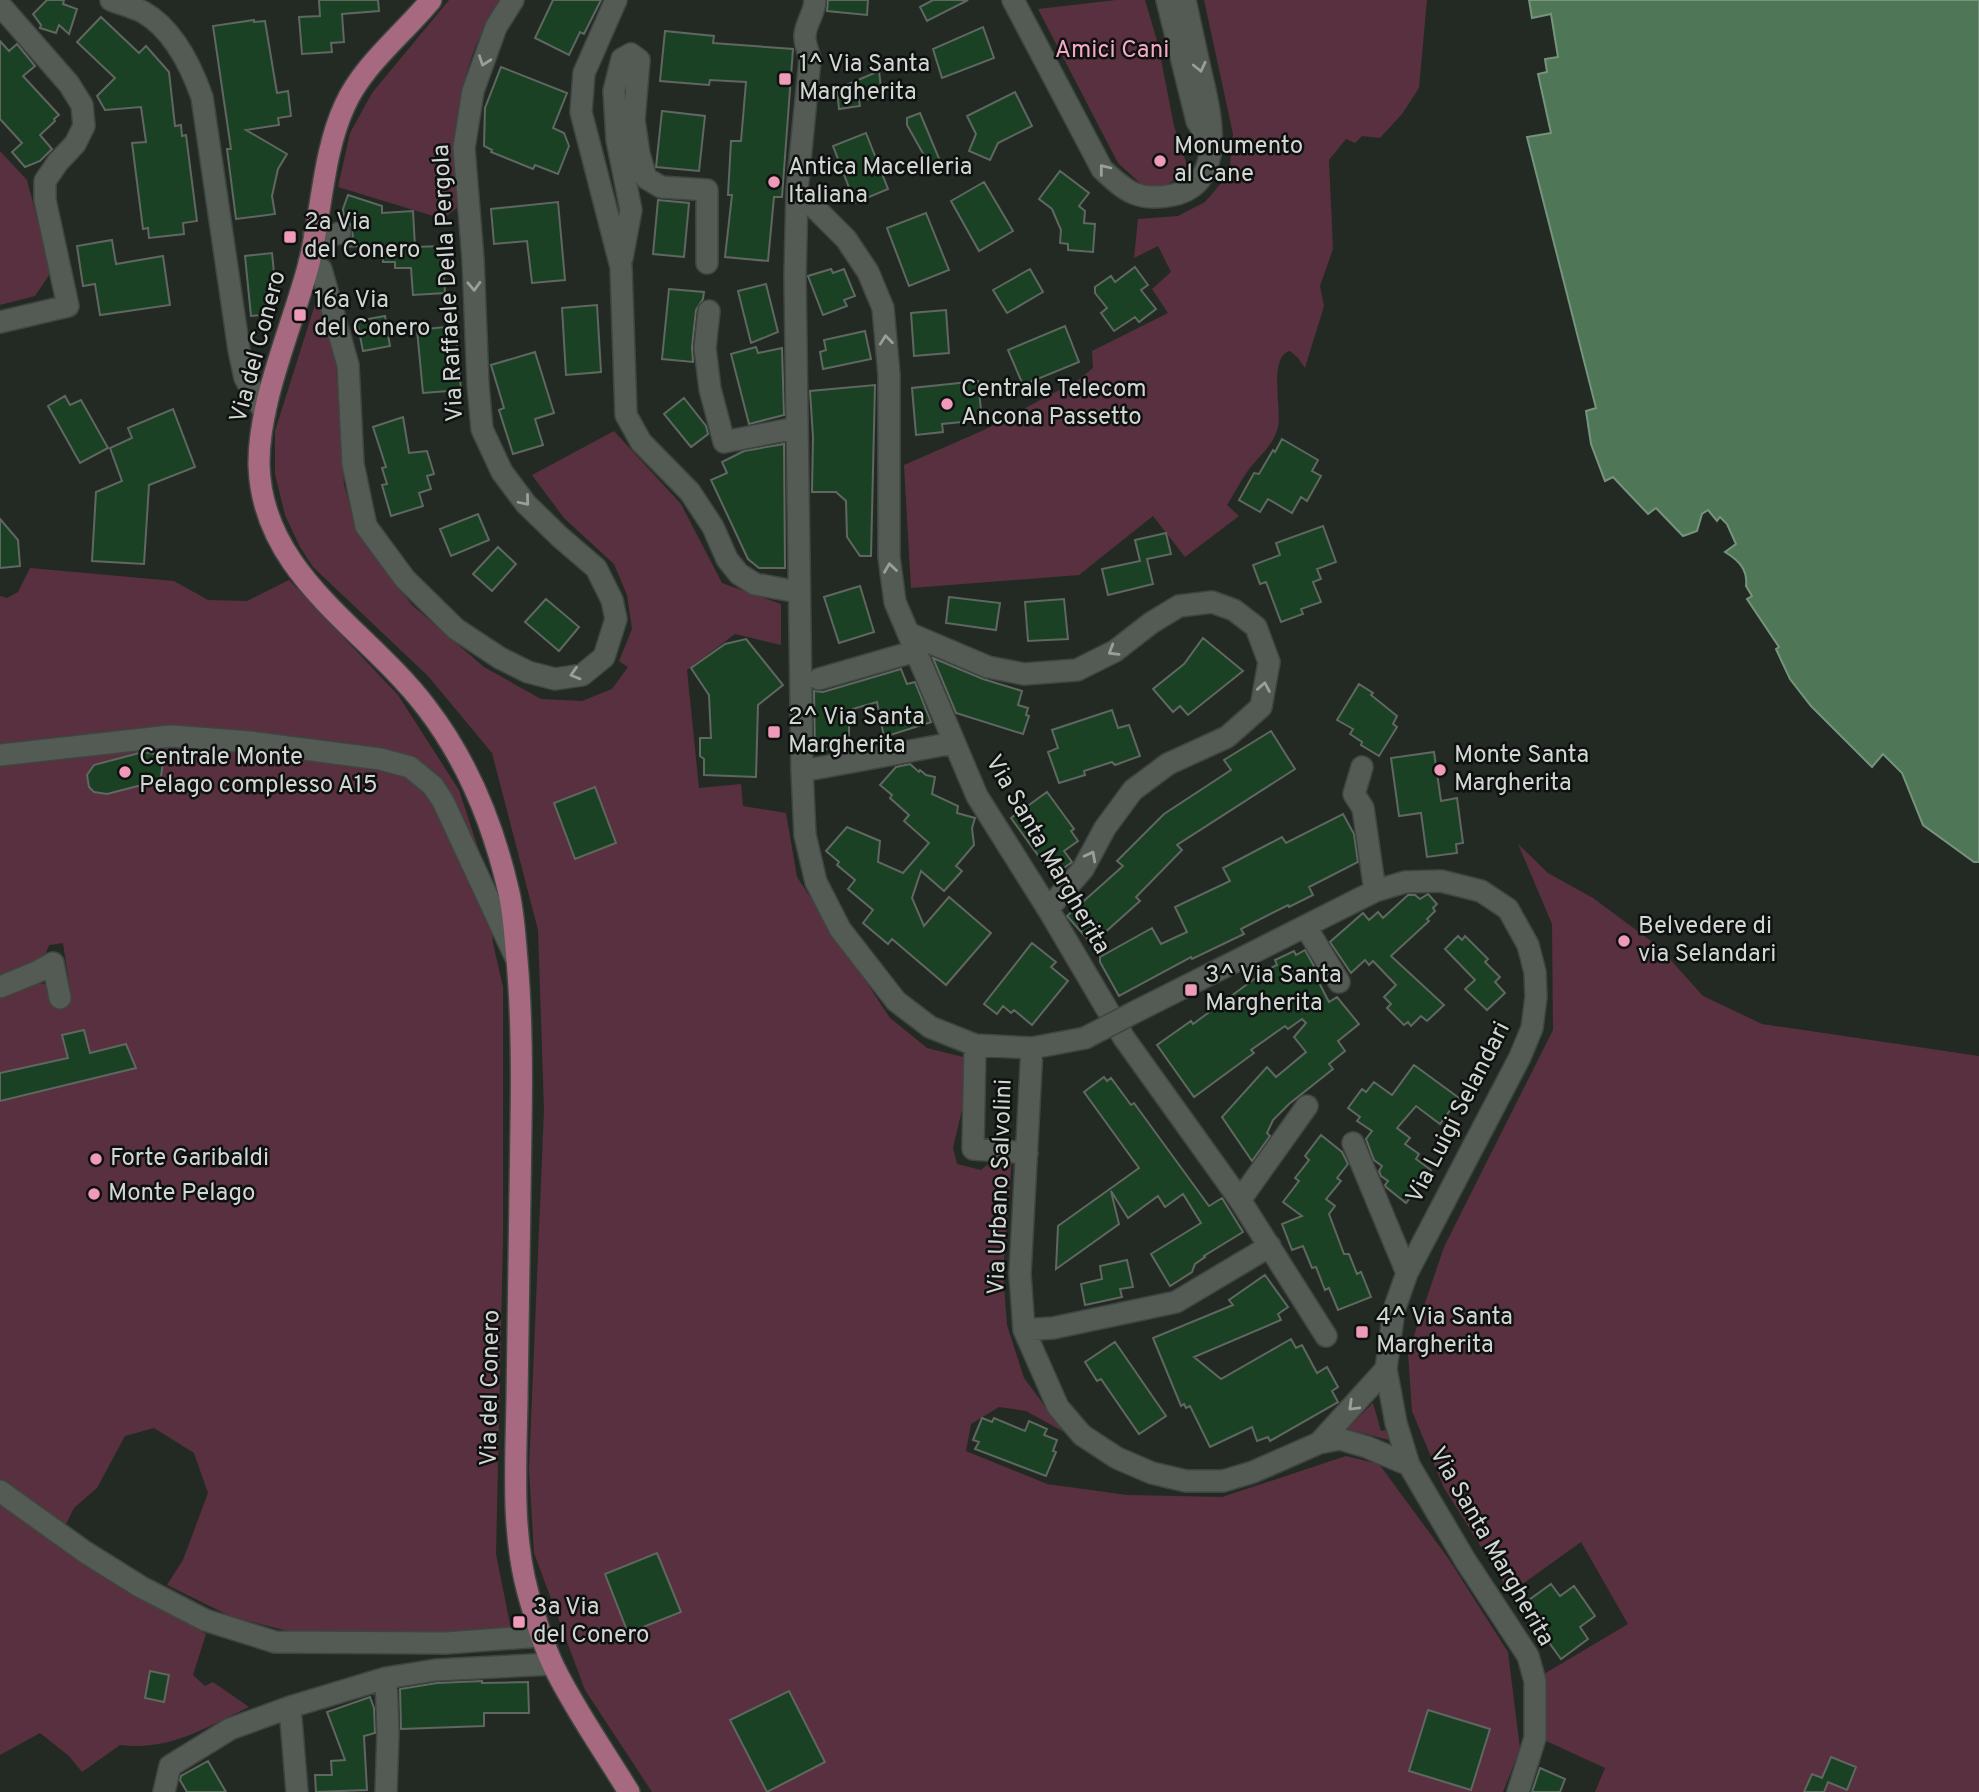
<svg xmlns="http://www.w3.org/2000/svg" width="1979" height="1792" font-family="Overpass,sans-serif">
<rect width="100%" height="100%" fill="#232a24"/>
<path fill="#59303f" d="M449,0H502C493,15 482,31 475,48C454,102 455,152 457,208L443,219L338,187L350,133L372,93Z
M1116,0H1145L1158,44L1174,126L1188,168L1176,179L1165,186H1153L1141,184L1118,163L1038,9Z
M1204,0H1427L1419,88L1402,114L1380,138L1362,136L1355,143L1346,139L1329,160L1333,249L1320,286L1324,306L1305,368L1298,358L1290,351C1268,356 1282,410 1278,427C1273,447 1258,456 1247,472C1240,482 1234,494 1227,505L1239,516L1185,557L1153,516L1079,575L911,588L904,465L984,430L1078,380L1093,368L1092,351L1168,313L1152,289L1171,272L1158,246L1134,258L1138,219L1178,216L1205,202L1229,174L1233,134Z
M0,151L27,180L51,272L35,296L0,305Z
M318,295L336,365L344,485L358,532L412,605L484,667L541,699L582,701L612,689L628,667L619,661L632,629L627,595L614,564L564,518L532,475L614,431L681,504L722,583L781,604V645L735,634L687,670L699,788L741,784L743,806L786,813L797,877L890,1018L927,1048L967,1058L969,1080L953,1148L957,1164L981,1170L994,1159L1012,1157L1003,1272L1007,1325L1024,1378L1064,1432L1026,1411L999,1407L971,1424L966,1451L1047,1484L1127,1495L1222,1497L1346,1456L1379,1464L1448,1558L1508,1652L1520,1749L1503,1792H652L585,1690L534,1553L529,1469L544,1110L538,930L492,753L428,676L313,567L300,547L285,515L275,474V431Z
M30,568L174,581L208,600L247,601L289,580L398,695L459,790L487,875L493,943L503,987V1237L496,1554L511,1629L308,1636L232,1617L167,1585L183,1560L208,1493L194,1453L154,1428L125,1436L97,1488L74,1508L58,1540L206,1634L193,1675L205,1686L213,1682L249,1707C205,1728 170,1751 120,1745L82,1772L69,1756L40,1733L0,1755V994L35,983L52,984L55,1000L71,996L63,943L49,945L43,960L0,981V596L7,598L18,592Z
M1518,844L1548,873L1593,898L1659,947L1703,996L1762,1024L1979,1056V1792H1595L1605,1768L1544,1740V1674L1628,1624L1581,1542L1510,1593L1444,1488L1412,1411L1408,1353L1444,1247L1553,1030L1552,924Z
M1373,1403L1381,1431L1386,1430L1389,1440L1347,1429Z"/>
<path fill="#4f7757" stroke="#76947c" stroke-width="2" d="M1529,0H1979V862H1974L1923,825L1902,773L1883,754L1872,767L1811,706L1790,679L1776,649L1779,647L1747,599L1752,596L1746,586C1748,569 1738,560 1725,552L1736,544L1727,524L1720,517L1717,521L1708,510L1702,514L1697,531L1683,536L1656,508L1648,514L1613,477L1605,481L1591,444L1586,411L1596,408L1527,137L1551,133L1538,74L1547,72L1545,59L1558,57L1551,14L1532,18Z"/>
<path fill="#1b4125" stroke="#5f6760" stroke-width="2" d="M47,0H64L63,4L77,9L69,34L59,25L56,33L40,28L41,25L33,14Z
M319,0H378L379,11L342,14L344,42L331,43L332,52L302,54L299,17L320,16Z
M553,0H601L584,34L580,32L569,55L535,38Z
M828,0H868L867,15L827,11Z
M933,0H968L927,21L920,7Z
M101,17L139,53L146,46L169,72L175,126L181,125L182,136L186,135L197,221L183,223L184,234L149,238L148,228L143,229L132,143L146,142L141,107L105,110L97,96L115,78L77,42Z
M254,20V22L265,21L277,93L288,91L291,116L278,118L279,125L246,130L287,154L278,169L272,196L275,214L236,219L227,149H231L213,26Z
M983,27L994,58L942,78L933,49Z
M665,31L714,36L713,43L793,49L782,197H774L768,261L725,257L732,195H728L731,141H741L746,82L710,80L709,85L660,81Z
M0,41L9,51L17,44L35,66L23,76L59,115L54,119L55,121L40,135L52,149L40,161L25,167L12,152L22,143L0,119Z
M501,67L567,93L553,128L564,133L569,146L558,174L535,165L533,169L491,152L492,150L484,146L485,108Z
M879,71L882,98L859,100L860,106L839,109L837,89Z
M1015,92L1032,126L998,143L990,160L969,151L976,134L967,116Z
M662,111L705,116L699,171L656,167Z
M920,113L943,168L934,173L907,125V118Z
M866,133L888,189L855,203L833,146Z
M1060,171L1089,193L1079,206L1085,211L1084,223L1095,224L1093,252L1068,250V244L1060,243L1061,230L1052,209L1039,199Z
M984,182L1013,231L979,251L951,201Z
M348,195L382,206V213L413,211L415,247L442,246L445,293L413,295L411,268H395V262H383L382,245L345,247L353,236L350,224L344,220L343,209Z
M658,200L689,203L684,257L653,254Z
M558,202L565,280L532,283L527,241L494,244L491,209Z
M926,213L949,270L909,286L887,228Z
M112,240L116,264L163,256L170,305L100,315L95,284L83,286L77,246Z
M272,253L275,283L262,315L251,316L245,256Z
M1135,267L1148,285L1141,290L1156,309L1139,322L1135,317L1114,331L1101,313L1107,308L1095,293V287L1111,276L1115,282Z
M831,269L833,273L844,269L855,296L844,300L847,306L823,315L808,276Z
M1030,269L1043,292L1007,313L993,290Z
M766,284L778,332L751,343L738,291Z
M669,289L704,292L703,299L696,310L692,347L693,362L662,359Z
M597,305L601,372L566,375L562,308Z
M946,310L949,353L914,356L911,313Z
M385,316L390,346L363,351L357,321Z
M455,326L461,390L423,393L417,330Z
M1065,326L1079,362L1023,385L1008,350Z
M865,331L871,359L823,369L820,352L826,350L824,340Z
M756,347L758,353L782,348L784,415L749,424L731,354Z
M535,352L554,413L535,419L543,445L513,454L499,410L504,408L491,365Z
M978,381L982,420L942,424L943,432L916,435L912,388Z
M875,385L871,556H860L847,537L846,501L836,492H812L813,437L810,391Z
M65,396L70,405L81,400L108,448L80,463L48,406Z
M684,398L706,426L708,434L691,447L664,414Z
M173,409L195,467L149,485L144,564L92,561L96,492L122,481L110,448L132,438L128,428Z
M403,417L409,453L427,451L434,474L427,476L431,489L419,493L423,506L391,516L382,485L387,484L382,468L386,467L373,427Z
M1282,439L1318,460L1312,471L1321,476L1307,501L1301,497L1292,513L1268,499L1260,512L1239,500L1254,473L1259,474L1273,450L1275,452Z
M784,444L785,568H759L748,559L711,480L727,473L722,462L744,451Z
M478,514L489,540L451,556L440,529Z
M0,519L18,540L20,566L0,568Z
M1323,526L1336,562L1317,569L1321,579L1313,582L1321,602L1301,609L1303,614L1281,622L1266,582L1260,584L1253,565L1280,555L1276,543Z
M1166,533L1171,554L1147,559L1153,584L1108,595L1102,569L1140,561L1135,540Z
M498,547L516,564L492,591L473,574Z
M860,586L874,632L839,643L824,597Z
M949,597L1000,603L996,630L946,623Z
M546,599L579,627L559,651L525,622Z
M1064,599L1068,639L1028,641L1025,602Z
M1203,638L1243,671L1188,715L1180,706L1173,712L1153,689L1184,664Z
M746,639L783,685L758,705L756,777L704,775V759L700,756V738H711L709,695L691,668L725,644Z
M933,658L983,679L1022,691L1018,705L1028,708L1026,715L1029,716L1023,734L956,713Z
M901,669L907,684L915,682L931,722L884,737L877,702L849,710V746L815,751L814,691L823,692Z
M1359,684L1373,693L1371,695L1397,716L1393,724L1397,727L1379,756L1361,745L1362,742L1350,734L1353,729L1337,720Z
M1112,710L1118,728L1129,725L1140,756L1115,765L1112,762L1084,771L1085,775L1059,783L1048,752L1058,748L1052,730Z
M1271,731L1295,769L1177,845L1182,850L1136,897L1140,901L1092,944L1067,916L1123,866L1117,861L1164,814L1231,770L1224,760Z
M143,752L155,754L163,763L161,776L157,781L107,794L94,792L89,787L87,775L94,765Z
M1434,752L1441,801L1457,798L1463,843L1456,844L1457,853L1427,857L1421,813L1399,816L1391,758Z
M910,764L919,772L920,770L926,775L935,777L932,794L958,806L957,813L975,818L972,828L974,845L956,866L962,871L944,891L921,871L912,898L924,926L949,897L991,933L946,985L892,939L888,944L863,923L873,910L848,889L855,880L837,865L839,862L826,851L847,827L880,841L878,862L903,873L929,843L904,821L909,815L890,798L892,795L880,785L896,767Z
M595,787L616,843L575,859L554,803Z
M1047,792L1074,829L1071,831L1078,841L1064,851L1072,862L1053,876L1011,818Z
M1343,814L1354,834L1358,862L1309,887L1313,895L1289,907L1288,905L1241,929L1244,934L1192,959L1191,957L1119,996L1100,962V957L1152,928L1161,944L1187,932L1175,907L1230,881L1223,868L1282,837L1286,843Z
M1428,894L1437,904L1433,908L1435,911L1427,919L1429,921L1391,956L1444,1005L1427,1021L1421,1016L1411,1026L1408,1022L1404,1025L1387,1008L1391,1004L1384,997L1396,985L1373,961L1369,965L1365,960L1351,973L1330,942L1363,913L1369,920L1378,912L1383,918L1408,895H1415L1420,899Z
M1458,936L1462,940L1465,936L1488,959L1485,962L1500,977L1495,982L1505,993L1487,1010L1465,989L1475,980L1445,949Z
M1032,943L1056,962L1051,967L1068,981L1032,1025L1014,1010L1011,1013L1003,1006L997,1014L984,1004Z
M1305,950L1316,970L1313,971L1329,1002L1337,997L1359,1024L1338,1041L1345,1051L1329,1064L1333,1069L1289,1104L1273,1120L1267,1133L1270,1136L1252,1161L1222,1117L1267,1067L1276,1077L1306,1052L1294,1037L1306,1023L1302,1019L1288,1029L1285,1026L1251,1050L1254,1053L1194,1097L1157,1045L1191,1021L1193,1024L1257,977L1256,975L1277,965L1275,960L1294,951L1296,955Z
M84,1030L90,1053L126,1044L136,1068L0,1101V1073L68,1058L62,1035Z
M1414,1065L1459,1098L1440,1124L1416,1106L1397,1128L1410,1138L1405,1144L1419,1154L1416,1159L1431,1170L1406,1203L1386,1187L1385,1185L1388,1181L1381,1176L1379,1171L1382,1166L1374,1160L1366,1139L1372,1131L1357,1121L1360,1117L1348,1108L1362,1089L1366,1092L1374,1082L1392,1095Z
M1104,1077L1107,1081L1111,1078L1131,1105L1134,1103L1209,1206L1222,1198L1243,1232L1204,1256L1205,1257L1195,1264L1192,1272L1170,1286L1151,1254L1201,1223L1183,1194L1165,1207L1158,1196L1128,1218L1111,1191L1119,1224L1056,1269L1058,1226L1139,1168L1084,1092Z
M1321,1135L1342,1152L1348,1164L1337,1178L1341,1181L1326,1199L1335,1206L1329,1214L1344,1254H1349L1357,1274L1361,1272L1371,1297L1338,1310L1329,1288L1325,1290L1316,1267L1312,1268L1303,1246L1292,1250L1282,1224L1302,1216L1283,1202L1299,1181L1295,1178L1309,1160L1305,1156Z
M1127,1260L1133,1287L1120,1289L1122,1297L1085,1305L1081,1284L1102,1279L1100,1266Z
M1265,1275L1288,1307L1278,1314L1281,1320L1194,1357L1221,1379L1291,1339L1296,1348L1302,1345L1317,1373L1327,1367L1338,1387L1332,1391L1338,1402L1270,1441L1268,1437L1257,1441L1252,1427L1210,1447L1190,1406L1186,1408L1184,1404L1181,1406L1153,1338L1233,1305L1229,1300Z
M1115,1342L1166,1416L1139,1434L1101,1379L1097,1381L1085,1362Z
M982,1418L992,1422L994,1418L1025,1431L1029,1421L1047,1429L1044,1435L1057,1440L1053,1451L1056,1452L1046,1476L975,1449L979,1442L973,1440Z
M657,1553L681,1612L628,1633L605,1574Z
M1551,1584L1560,1596L1574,1586L1595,1616L1580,1627L1588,1639L1561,1659L1522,1605Z
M150,1671L169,1675L164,1702L145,1698Z
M482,1681V1683L528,1682L529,1713H484V1726L401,1729L400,1689L437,1683Z
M789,1691L825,1762L767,1792L730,1720Z
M370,1697L374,1708L375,1733L364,1736L367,1790L316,1792L315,1775H332L331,1761L345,1760L327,1712Z
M1428,1710L1490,1729L1471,1790L1409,1771Z
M1831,1757L1856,1767L1847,1790L1828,1782L1824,1792H1804L1812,1774L1822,1778Z
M208,1761L226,1792H187L180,1780L181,1776Z
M1540,1768L1565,1779L1560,1792H1532Z"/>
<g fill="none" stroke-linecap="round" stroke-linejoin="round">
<defs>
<path id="minor" d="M111,0C121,4 133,7 143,12C173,29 191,66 202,97L239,350L245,378L265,413
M616,0L584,73L581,112L621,267L626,415L641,442L690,492L713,527L727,559L739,574L755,584L798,592
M815,0C815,13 806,22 805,35C804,42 808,51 810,59L797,190L795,278L802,771L805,835L816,882L840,929L896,1001L930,1027L975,1045L1032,1048L1085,1038
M1013,0L1102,169C1126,192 1139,202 1173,195C1230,183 1209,107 1200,69C1195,46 1190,23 1185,0
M1167,0L1197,121L1211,144
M0,5L69,84L82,105L84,126L75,144L58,162L45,181V200L68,306L0,322
M797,190L846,239L868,272L883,308L889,375V557L895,602L977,796L1048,909L1124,1038L1240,1200L1326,1336
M314,235L328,236L340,233
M622,258L631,210L617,140L614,91L622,59L631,54L639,60L634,120L639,154L646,178L661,187L707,190V263
M309,262L321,269L348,365L353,464L366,526L405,579L456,629L500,658L528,672L555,679L582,675L604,657L616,619L612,600L596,568L560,537L526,504L502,472L482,429L478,385L473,259L464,148L473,91L496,27L513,0
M709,311L705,348L710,389L724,442L796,428
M908,633L988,667L1024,674L1077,670L1115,651L1151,623L1179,606L1212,602L1234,610L1256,627L1269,662L1261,707L1227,737L1168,764L1133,790L1105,828L1083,869L1048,909
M819,679L916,651
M0,755L171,736L250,742L380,759L410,767L433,786L443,801L516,958
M1362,767L1354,794L1363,808L1375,891
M802,771L953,743
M1306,927L1339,982
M0,987L37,972L53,963L60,998
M1131,1014L1375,891L1405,882L1441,881L1481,891L1508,909L1528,945L1535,972L1536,997L1532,1028L1520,1057L1407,1273L1394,1310L1386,1369L1396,1423L1409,1465L1465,1560L1528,1656L1535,1681V1738L1518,1792
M975,1045L973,1149L1027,1153
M1032,1048L1020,1274L1024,1330L1058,1407L1082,1435L1117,1458L1152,1473L1186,1481H1223L1253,1472L1319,1443L1340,1439L1367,1447L1409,1465
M1353,1143L1407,1273
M1240,1200L1307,1106
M1024,1330L1053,1328L1176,1302L1270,1246
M1319,1443L1386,1369
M0,1491L85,1552L141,1587L205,1620L275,1642L446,1643L542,1636
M164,1792L170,1766L230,1729L290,1707
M297,1792L290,1707L386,1678L436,1670L552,1664
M386,1792L388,1733L386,1678"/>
<path id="major" d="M431,0C403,34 363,65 345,105C322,154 322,215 308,267C292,327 258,403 259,465C262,575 366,628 426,707C467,760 494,827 509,893C514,915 515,938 517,960C522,1016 522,1070 521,1126C520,1217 518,1308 517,1399C516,1463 511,1531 528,1593C535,1618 543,1644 554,1667C575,1710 604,1751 629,1792"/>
</defs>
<use href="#minor" stroke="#3f4540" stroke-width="24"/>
<use href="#major" stroke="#3f4540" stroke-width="24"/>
<use href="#minor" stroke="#535b54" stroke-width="21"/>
<use href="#major" stroke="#a6697f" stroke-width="21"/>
<defs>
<path id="minor-bridge" d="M1085,1038L1131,1014"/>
</defs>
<use href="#minor-bridge" stroke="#3f4540" stroke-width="24" stroke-linecap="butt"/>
<use href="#minor-bridge" stroke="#535b54" stroke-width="21"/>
</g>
<defs><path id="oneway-chevron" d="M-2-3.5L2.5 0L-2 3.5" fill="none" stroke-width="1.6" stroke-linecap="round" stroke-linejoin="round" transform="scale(1.75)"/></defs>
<g stroke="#999f9a">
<use href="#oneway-chevron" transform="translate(484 61) rotate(110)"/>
<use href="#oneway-chevron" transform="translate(1200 67) rotate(77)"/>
<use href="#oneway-chevron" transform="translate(1104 169) rotate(-128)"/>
<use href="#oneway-chevron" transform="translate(474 286) rotate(88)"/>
<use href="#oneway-chevron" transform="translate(886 340) rotate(-96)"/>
<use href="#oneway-chevron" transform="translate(525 501) rotate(50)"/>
<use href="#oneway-chevron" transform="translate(890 568) rotate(-98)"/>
<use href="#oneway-chevron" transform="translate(1113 651) rotate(149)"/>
<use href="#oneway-chevron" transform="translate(575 674) rotate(163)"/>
<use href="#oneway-chevron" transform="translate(1264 687) rotate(-80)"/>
<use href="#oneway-chevron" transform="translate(1091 856) rotate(-62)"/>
<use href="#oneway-chevron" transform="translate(1353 1406) rotate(136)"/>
</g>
<g fill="#ef9ab8" stroke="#0e110f" stroke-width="2.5">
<rect x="778" y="72" width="14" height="14" rx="3.5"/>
<circle cx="1160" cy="161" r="7"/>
<circle cx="774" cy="182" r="7"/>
<rect x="283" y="230" width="14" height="14" rx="3.5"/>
<rect x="293" y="308" width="14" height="14" rx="3.5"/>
<circle cx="947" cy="404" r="7"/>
<rect x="767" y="725" width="14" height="14" rx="3.5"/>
<circle cx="1440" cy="770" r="7"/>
<circle cx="125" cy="772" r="7"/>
<circle cx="1624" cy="941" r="7"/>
<rect x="1184" y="983" width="14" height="14" rx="3.5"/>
<circle cx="96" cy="1159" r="7"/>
<circle cx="94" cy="1194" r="7"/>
<rect x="1355" y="1325" width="14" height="14" rx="3.5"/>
<rect x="512" y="1615" width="14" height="14" rx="3.5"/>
</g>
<g text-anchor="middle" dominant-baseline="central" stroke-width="5" stroke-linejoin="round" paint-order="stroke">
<g font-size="24" fill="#f6a9c4" stroke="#0e110f">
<text x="1112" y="51">Amici Cani</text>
</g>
<g font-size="24" fill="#d2d7d3" stroke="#0e110f" text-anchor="start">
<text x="799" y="65">1^ Via Santa<tspan x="799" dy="28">Margherita</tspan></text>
<text x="1174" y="147">Monumento<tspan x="1174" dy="28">al Cane</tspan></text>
<text x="788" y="168">Antica Macelleria<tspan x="788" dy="28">Italiana</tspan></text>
<text x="304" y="223">2a Via<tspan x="304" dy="28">del Conero</tspan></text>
<text x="314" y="301">16a Via<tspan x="314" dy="28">del Conero</tspan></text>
<text x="961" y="390">Centrale Telecom<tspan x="961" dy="28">Ancona Passetto</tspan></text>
<text x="788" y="718">2^ Via Santa<tspan x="788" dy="28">Margherita</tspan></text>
<text x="1454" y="756">Monte Santa<tspan x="1454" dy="28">Margherita</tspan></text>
<text x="139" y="758">Centrale Monte<tspan x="139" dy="28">Pelago complesso A15</tspan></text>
<text x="1638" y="927">Belvedere di<tspan x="1638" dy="28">via Selandari</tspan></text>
<text x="1205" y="976">3^ Via Santa<tspan x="1205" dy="28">Margherita</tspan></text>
<text x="110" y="1159">Forte Garibaldi</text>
<text x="108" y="1194">Monte Pelago</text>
<text x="1376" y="1318">4^ Via Santa<tspan x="1376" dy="28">Margherita</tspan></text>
<text x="533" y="1608">3a Via<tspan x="533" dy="28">del Conero</tspan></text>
</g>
<g font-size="24" fill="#d2d7d3" stroke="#0e110f">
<text transform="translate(449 283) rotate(-93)">Via Raffaele Della Pergola</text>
<text transform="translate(259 347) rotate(-75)">Via del Conero</text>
<text transform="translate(1047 855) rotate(60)">Via Santa Margherita</text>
<text transform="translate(1459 1113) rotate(-63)">Via Luigi Selandari</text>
<text transform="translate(1001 1187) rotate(-88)">Via Urbano Salvolini</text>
<text transform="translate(491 1388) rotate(-89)">Via del Conero</text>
<text transform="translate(1491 1547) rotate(60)">Via Santa Margherita</text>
</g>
</g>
</svg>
